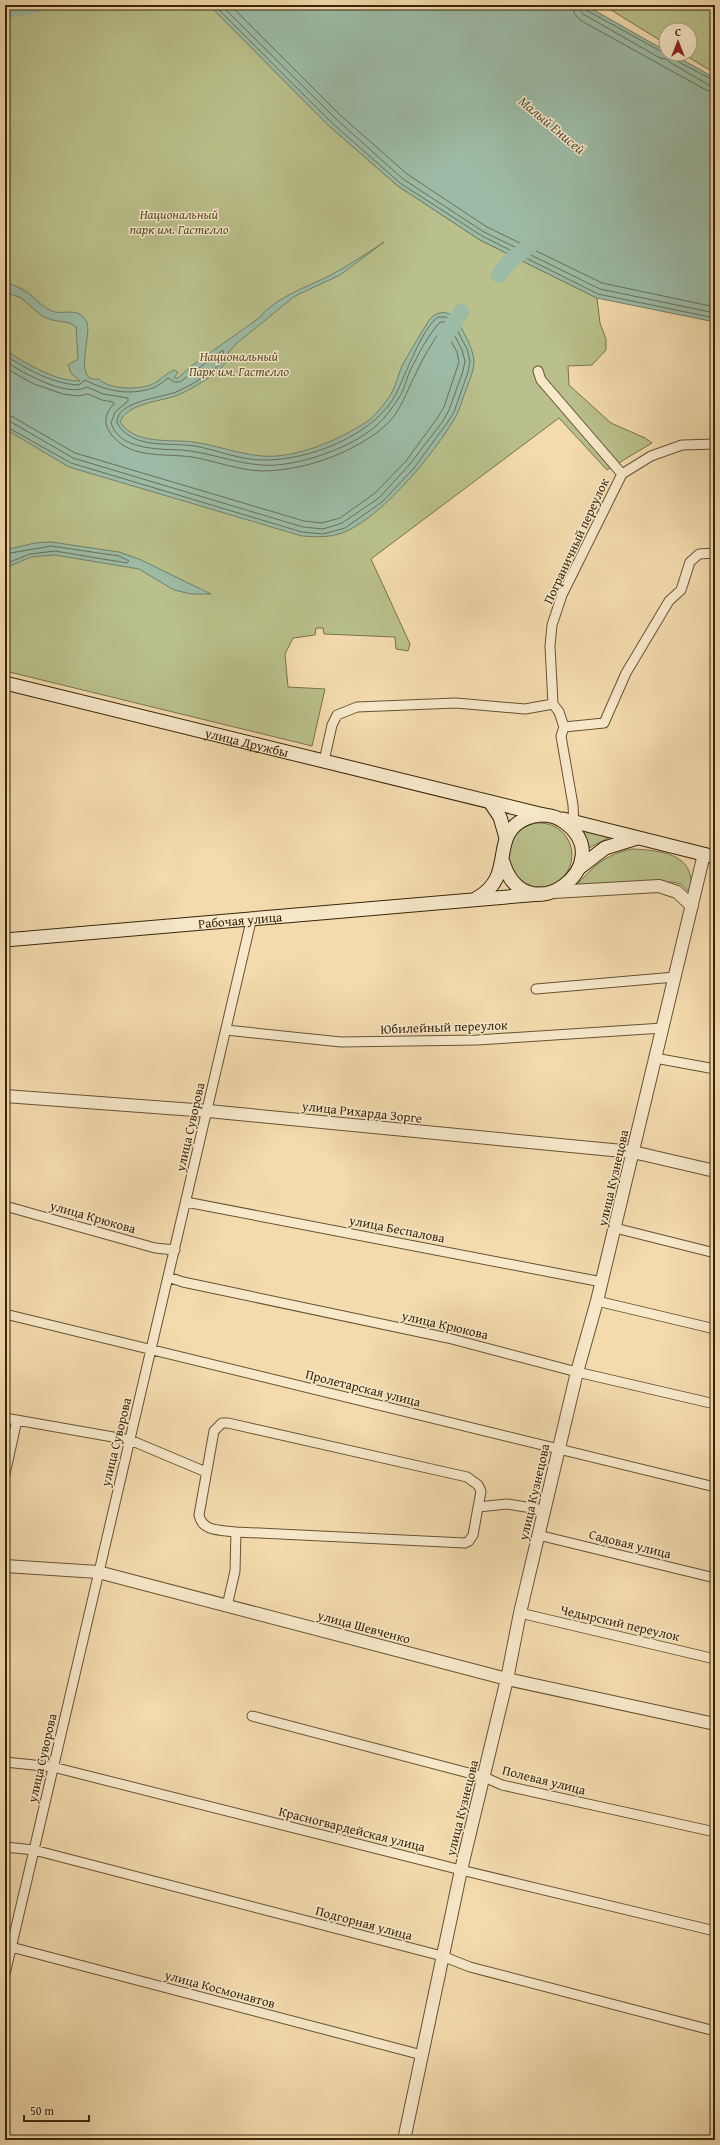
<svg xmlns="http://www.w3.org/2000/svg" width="720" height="2145" font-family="'Gentium Book Plus',serif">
<rect width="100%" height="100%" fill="#f3dbad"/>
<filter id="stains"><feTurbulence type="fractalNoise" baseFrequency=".005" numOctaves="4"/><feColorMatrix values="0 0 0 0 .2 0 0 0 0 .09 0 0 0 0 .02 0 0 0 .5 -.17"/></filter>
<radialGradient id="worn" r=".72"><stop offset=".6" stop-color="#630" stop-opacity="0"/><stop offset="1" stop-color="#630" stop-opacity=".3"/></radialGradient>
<path fill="#b9c08b" stroke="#79724a" d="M5,5H209L328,125L398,186L480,240L597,298L600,323L606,339V350L592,365L568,366L569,385L611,423L645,438L652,443L607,470L559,418L371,559L410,644L408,651L396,649L395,637L324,634L323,628H316L315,635L293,638L285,654L288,687L325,689L312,746L5,671Z
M603,5H715V73L683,54H690V30H666V44Z
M508 855a32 32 0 1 1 64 0a32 32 0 1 1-64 0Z
M583,829L610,837L587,849Z
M632,849C650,850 681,851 689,871C692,879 692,888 693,896L681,884L672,882L575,887C592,867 606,854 632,849Z"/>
<path fill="#9cbba6" stroke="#747f67" d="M209,5H585L666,51V54H672L715,78V322L597,298L480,240L398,186L328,125Z
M384,242L340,275L295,296L237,343L228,353C228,356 228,359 226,362C219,373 188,392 175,396C158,402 128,403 120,422C135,445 169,439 193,442C216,445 238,454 262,456C296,459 342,439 369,420C378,413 385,403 391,394C396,386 398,375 402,366C411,350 420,334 430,319C440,308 453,312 459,324C465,335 473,348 474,361C474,370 470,379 467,387C463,396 461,407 456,416C435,453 385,513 347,531C332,538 317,537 302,536L69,467L5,429V350C27,364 54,381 80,381L71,373L68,365L78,359L76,327L70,323L52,320L42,316L21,298L5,292V281C12,285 21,288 27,292C36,299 44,309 55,312C68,314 80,307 87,323C92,335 72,384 99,379C109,390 140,390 153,384C161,380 166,373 174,370L178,372L174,378H178L190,367L259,318C276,297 305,288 329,276C348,266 366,254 384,242Z
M51,542L119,552L139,559L211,594H191L174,590L139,569L55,555L31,557L5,568V550L35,543Z"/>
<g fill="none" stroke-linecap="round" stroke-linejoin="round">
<path stroke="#6a7058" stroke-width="1" d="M214,5L331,122L400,183L482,236L598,294L715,318
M221,5L335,118L403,179L484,232L600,289L715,313
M230,5L339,114L407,174L487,227L602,283L715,307
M573,5L574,13L580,20L706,90L715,92
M579,5L580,10L583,14L660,58L666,59L671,63L709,85L715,86
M584,5L586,10L666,54
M671,54L673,59L715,81
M5,355C26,369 53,384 79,385L85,380C106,391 129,396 153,388C158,386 164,381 168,378L174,382H180L223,350L224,359C213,373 192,385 176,392C161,398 116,401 117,423C133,450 169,442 195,446C217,450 240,460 263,460C308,461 375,435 396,394C405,376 422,328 438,317H446L454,324L467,349L470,361L468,372L454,412L447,423L414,468L382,502L345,528L323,534L302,532L71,463L5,426
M5,361C23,373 67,398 87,387L103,394L128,398V401L115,412L111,423C119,450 159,449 181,450C208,452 234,463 261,465C295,468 352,448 377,425C386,417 392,408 398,399C404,391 406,380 410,371C418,355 428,335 440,322H445L450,326L462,350L465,361L463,371L449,410L443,421L410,464L379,498L342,523L323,529L303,527L73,458L11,422L5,421
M5,368L34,384L63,394L78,396L88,394L102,400L113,402L114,404C106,412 103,422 109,431C127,460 164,453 192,457C216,461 240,471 264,471C304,470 347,455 379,431C401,414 404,396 416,373C423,358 432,342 442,329L445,330L457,352L459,362L444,407L438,417L406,461L375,493L340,518L322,523L304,521L75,453L13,417L5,415
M5,554L51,546L119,556L129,561L127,563L55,551L30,554L5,564"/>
<path stroke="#9cbba6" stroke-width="16" d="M5,11L35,5
M499,275L510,261L531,245
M445,337L461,312"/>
<defs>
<path id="minor" d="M538,371L541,380L622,474
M564,727L559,712L553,704L550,646L552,625L562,595L622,474L651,456L682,445L715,444
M564,727L604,723L626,673L669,601L681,590L690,562L699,554L715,553
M564,727L561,736L573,805L574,826
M324,761L332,725L337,715L357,707L456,703L525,709L553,704
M536,989L675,977
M226,1030L341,1042L477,1040L663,1028
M655,1058L715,1069
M186,1202L602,1282
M5,1206L155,1248L175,1250
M615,1228L715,1253
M168,1277L183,1282L448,1338L577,1372L715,1404
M597,1301L715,1329
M5,1314L715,1487
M5,1418L130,1440L206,1472
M5,1474L17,1420
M478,1507L507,1504L544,1510
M538,1535L715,1578
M227,1606L235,1571L236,1532L465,1543L469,1541L473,1535L481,1491L478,1485L467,1477L228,1423H222L214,1431L199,1515C202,1532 222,1530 236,1532
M520,1613L715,1659
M252,1716L484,1777L502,1785L715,1832
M5,1762L53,1767L461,1870L715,1931
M5,1847L34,1850L442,1956L470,1967L715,2031
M11,1947L422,2055
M5,1974L252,917"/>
<path id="tertiary" d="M553,892L659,886L677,892L692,906
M5,1096L208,1111L633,1152L715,1171
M5,1566L98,1572L507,1679L715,1724
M404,2140L461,1870L507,1679L520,1613L577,1372L597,1301L704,854"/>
<g id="secondary">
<path id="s1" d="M5,683L544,815"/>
<path d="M490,802L500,817L506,838"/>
<path d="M563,819L715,857"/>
<path d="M579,868L605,848L637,838"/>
<path d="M477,898C518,875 487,835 527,818C539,813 553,814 564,822C622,863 526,937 503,862"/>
<path id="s2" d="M5,940L541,894"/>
</g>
</defs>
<use href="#minor" stroke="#685232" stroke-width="11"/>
<use href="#tertiary" stroke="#685232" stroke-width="14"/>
<use href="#secondary" stroke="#392509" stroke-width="15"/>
<use href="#minor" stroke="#f7e8ca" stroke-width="9"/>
<use href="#tertiary" stroke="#f7e8ca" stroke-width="12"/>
<use href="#secondary" stroke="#f7e8ca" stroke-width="13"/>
</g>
<g text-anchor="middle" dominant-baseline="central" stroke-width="3" stroke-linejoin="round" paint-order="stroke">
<g font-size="13" font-style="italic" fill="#594c2a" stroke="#f7e8ca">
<text x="179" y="214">Национальный<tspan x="179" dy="15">парк им. Гастелло</tspan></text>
<text x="239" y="356">Национальный<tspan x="239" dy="15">Парк им. Гастелло</tspan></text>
</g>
<g font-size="13" fill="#392509" stroke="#f7e8ca">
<text transform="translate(576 541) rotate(-65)">Пограничный переулок</text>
<text stroke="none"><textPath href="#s1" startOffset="249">улица Дружбы</textPath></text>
<text stroke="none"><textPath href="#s2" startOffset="236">Рабочая улица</textPath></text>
<text transform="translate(444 1027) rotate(-2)">Юбилейный переулок</text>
<text transform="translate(362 1112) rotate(6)">улица Рихарда Зорге</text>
<text transform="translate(190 1127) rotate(-77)">улица Суворова</text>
<text transform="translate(613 1178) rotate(-77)">улица Кузнецова</text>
<text transform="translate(93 1217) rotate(16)">улица Крюкова</text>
<text transform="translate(397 1229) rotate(11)">улица Беспалова</text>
<text transform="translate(445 1325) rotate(13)">улица Крюкова</text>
<text transform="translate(363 1388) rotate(14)">Пролетарская улица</text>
<text transform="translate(116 1442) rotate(-76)">улица Суворова</text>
<text transform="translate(534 1492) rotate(-77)">улица Кузнецова</text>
<text transform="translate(630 1544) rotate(14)">Садовая улица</text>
<text transform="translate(620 1623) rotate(13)">Чедырский переулок</text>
<text transform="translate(364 1627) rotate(15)">улица Шевченко</text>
<text transform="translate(42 1758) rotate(-77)">улица Суворова</text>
<text transform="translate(544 1780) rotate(14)">Полевая улица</text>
<text transform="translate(462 1808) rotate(-76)">улица Кузнецова</text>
<text transform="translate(352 1829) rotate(14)">Красногвардейская улица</text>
<text transform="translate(364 1923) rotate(15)">Подгорная улица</text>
<text transform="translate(220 1989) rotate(15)">улица Космонавтов</text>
</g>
<g font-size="14" font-style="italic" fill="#575238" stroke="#f7e8ca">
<text transform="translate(552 125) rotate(40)">Малый Енисей</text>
</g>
</g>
<rect width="720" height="2145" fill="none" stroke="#f3dbad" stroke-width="20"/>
<rect x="6" y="6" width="708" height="2133" fill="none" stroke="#392509" stroke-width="2"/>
<rect x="10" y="10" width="700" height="2125" fill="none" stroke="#392509"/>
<g transform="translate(678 42)"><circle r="19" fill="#f7e8ca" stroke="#ab9a7d"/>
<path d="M0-3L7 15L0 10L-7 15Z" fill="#8f2418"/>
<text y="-6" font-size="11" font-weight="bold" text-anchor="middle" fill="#392509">С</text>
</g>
<path d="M24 2115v6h65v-6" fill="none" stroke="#392509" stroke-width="2"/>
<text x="30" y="2115" font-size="12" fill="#392509" stroke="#f7e8ca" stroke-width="3" paint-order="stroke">50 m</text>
<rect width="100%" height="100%" filter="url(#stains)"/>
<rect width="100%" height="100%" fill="url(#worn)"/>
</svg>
